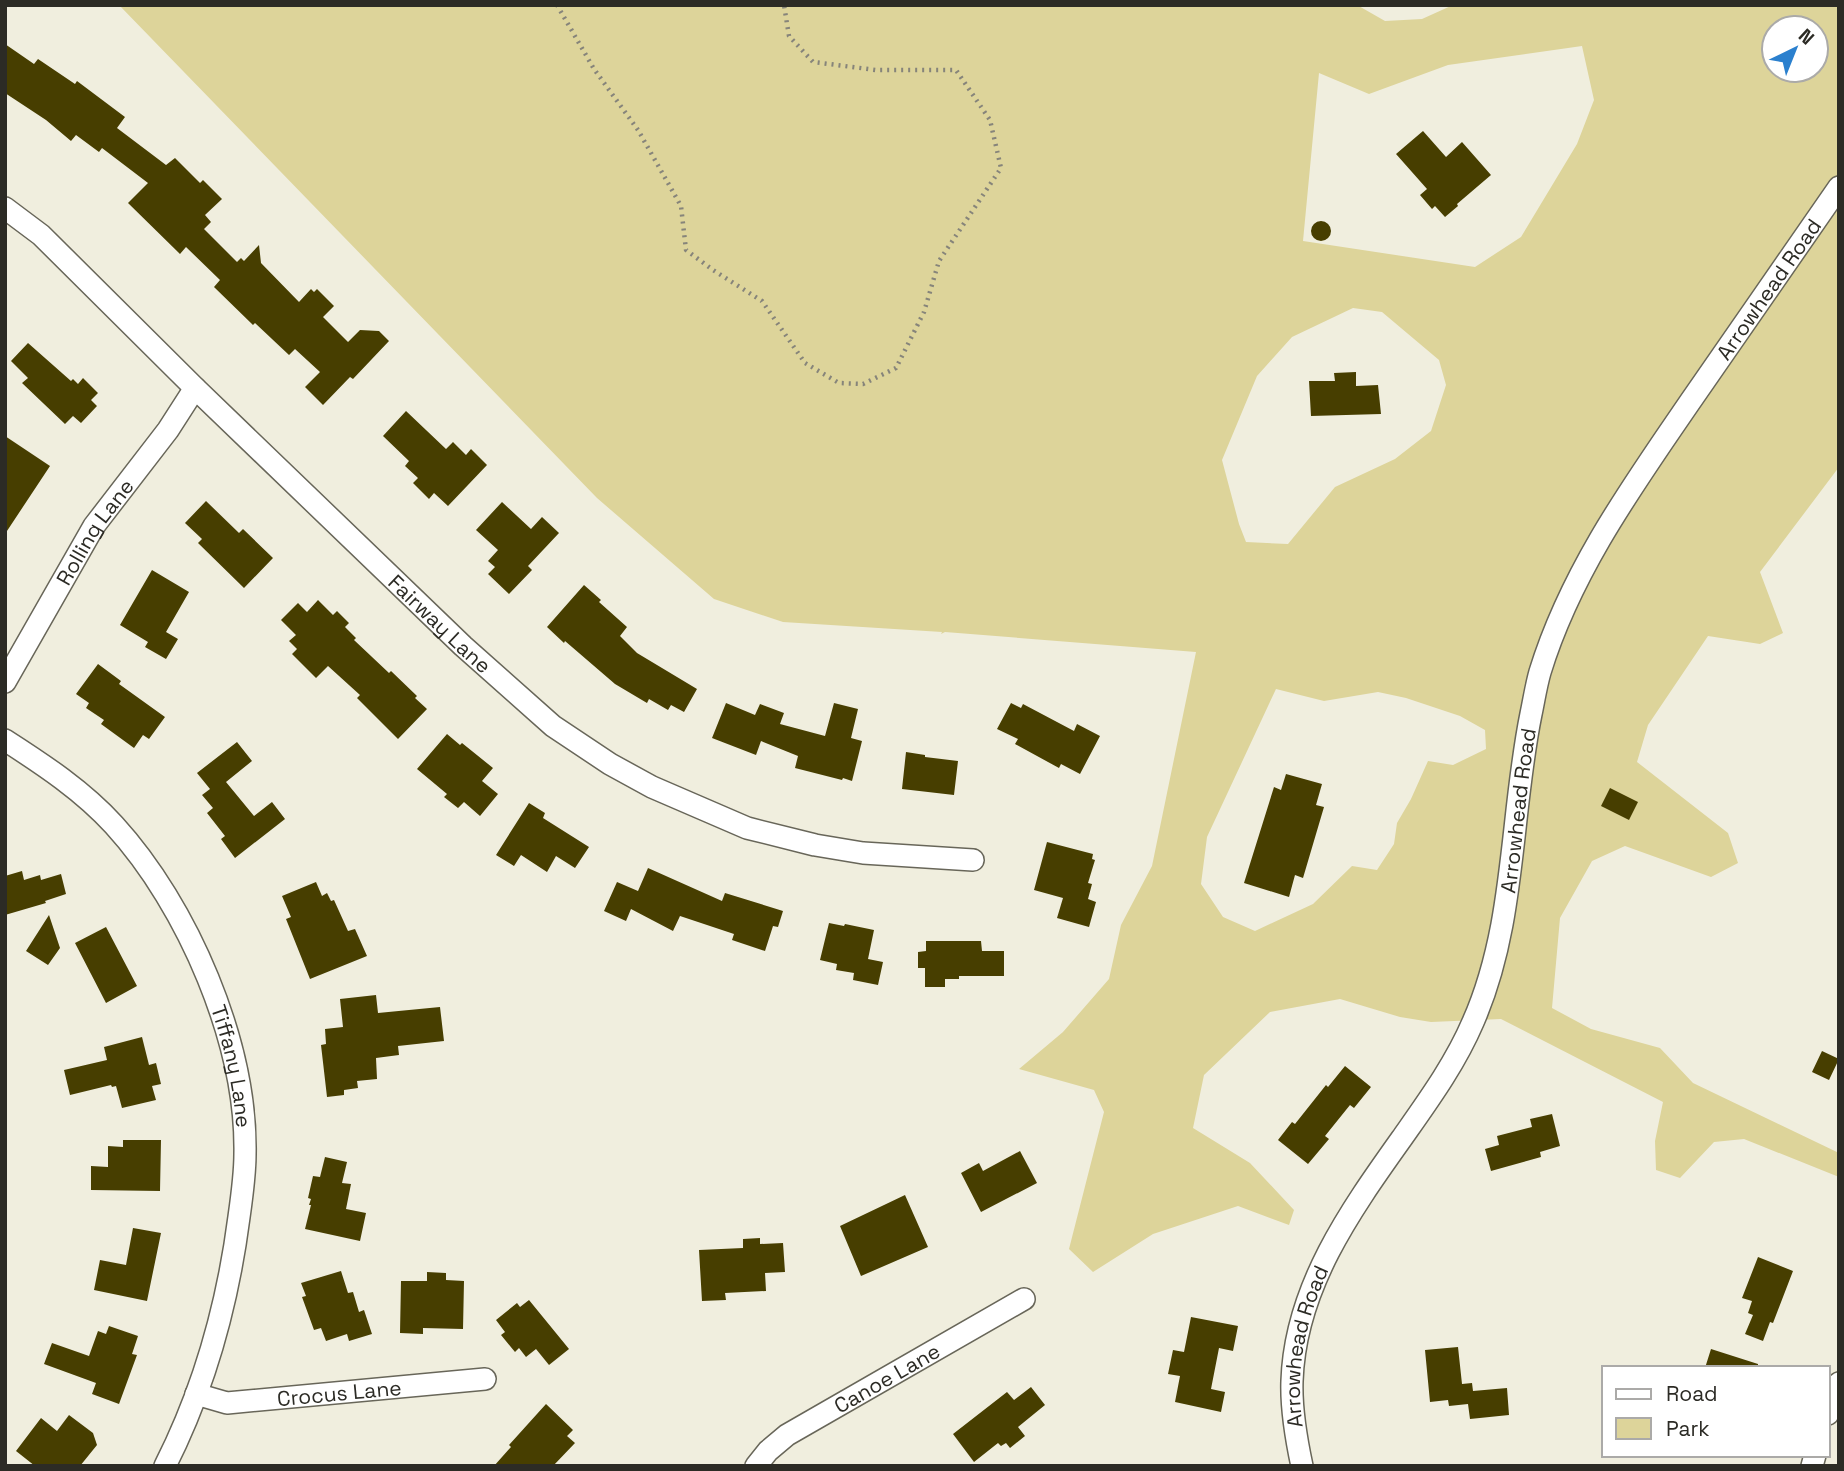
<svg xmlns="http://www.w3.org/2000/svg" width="1844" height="1471" font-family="'Space Grotesk',sans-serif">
<rect width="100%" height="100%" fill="#f0eede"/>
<path fill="#ddd49a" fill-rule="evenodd" d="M119,5H1357L1385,21L1422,19L1453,5H1839V467L1760,572L1783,633L1760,644L1708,636L1648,725L1637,762L1728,833L1738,863L1711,877L1625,846L1592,861L1560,918L1552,1008L1591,1029L1660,1048L1693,1083L1839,1153V1177L1744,1139L1714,1142L1680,1178L1656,1170L1655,1141L1663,1102L1501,1019L1431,1022L1400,1017L1340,999L1270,1012L1204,1075L1193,1128L1250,1163L1294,1210L1289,1225L1238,1206L1153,1234L1093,1272L1069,1249L1104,1112L1094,1090L1019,1069L1063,1032L1109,979L1121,925L1152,866L1196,652L945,632L941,634L942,632L783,622L714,599L597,498ZM1774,28H1816V70H1774ZM1582,46L1594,100L1577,144L1521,237L1475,267L1303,241L1319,73L1369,94L1448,65ZM1353,308L1382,312L1439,360L1446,385L1431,431L1395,459L1335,487L1288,544L1246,542L1239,524L1222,460L1257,376L1292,337ZM1276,689L1324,701L1378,692L1406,698L1460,716L1485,730L1486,749L1453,765L1428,761L1411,799L1397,823L1394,844L1377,870L1352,866L1313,904L1255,931L1223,917L1201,884L1207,837Z"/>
<path fill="#473e00" d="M5,44L34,64L38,59L75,84L77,81L125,117L117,128L166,165L175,158L200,183L203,180L222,199L205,215L211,222L204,229L237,262L241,258L244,261L259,245L261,263L299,302L311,289L314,292L317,289L334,306L323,317L348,342L360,330L379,331L389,341L353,379L350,377L323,405L305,387L320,372L295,349L289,355L255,323L253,325L214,287L220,280L186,247L180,254L128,203L148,183L102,148L99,152L76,135L71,141L46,120L5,93Z
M1423,131L1446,157L1462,142L1491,175L1457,204L1458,206L1445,217L1435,206L1432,209L1420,195L1427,189L1396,154Z
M1311 231a10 10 0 1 1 20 0a10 10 0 1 1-20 0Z
M28,343L71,381L73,379L78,384L83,378L98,393L91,400L97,406L81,423L73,416L65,424L22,383L28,378L11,361Z
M1356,372V386L1378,385L1381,414L1311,416L1309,381H1335L1334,373Z
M406,411L446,449L453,442L466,455L471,449L487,465L448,506L434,493L429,499L413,483L418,478L405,466L409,461L383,436Z
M5,436L50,466L5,534Z
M206,501L239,533L243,529L273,558L244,588L198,543L202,539L185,523Z
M502,502L531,529L542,517L559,533L528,566L532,570L509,594L488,574L495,567L488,561L498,550L476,530Z
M152,570L189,592L166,632L178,639L166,659L145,647L148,642L120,625Z
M584,585L601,600L599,602L627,627L620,636L637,653L697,689L684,712L671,705L668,710L649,699L647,703L615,684L565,641L564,643L547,627Z
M318,600L333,615L337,611L349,623L345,627L356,638L354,640L389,673L391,671L417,696L415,698L427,709L398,739L357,698L360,695L328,666L316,678L292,654L297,649L289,641L296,635L281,620L298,603L307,612Z
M98,664L121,681L119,684L165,717L149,739L143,735L134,748L101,724L104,720L86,708L89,703L76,694Z
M726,703L755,715L760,704L784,713L780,724L825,736L834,703L858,709L851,738L862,741L852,781L843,778L842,780L795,768L798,756L761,741L756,755L712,738Z
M1011,703L1021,708L1023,704L1074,731L1077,724L1100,736L1080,774L1061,764L1059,768L1015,744L1018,739L997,729Z
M447,734L460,745L462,743L493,768L482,781L498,794L480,816L464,802L458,808L444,797L447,794L417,769Z
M237,742L252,761L226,782L254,816L272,802L285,819L235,858L221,839L225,836L207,813L213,808L202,795L210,789L197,773Z
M906,752L925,755V757L958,761L954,795L902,789Z
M1286,774L1322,784L1316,805L1324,807L1303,878L1295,875L1289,897L1244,883L1274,787L1281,790Z
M1610,788L1638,802L1629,820L1601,806Z
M529,803L545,813L543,818L589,847L575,868L556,856L547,872L521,855L514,866L496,855Z
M1047,842L1093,854L1092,859L1095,860L1088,883L1092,884L1088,899L1096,902L1089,927L1057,918L1063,898L1034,890Z
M648,868L722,901L725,893L783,911L778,927L773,926L765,951L732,940L734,934L680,916L673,931L631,909L626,921L604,911L617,882L638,891Z
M22,871L24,880L40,875L41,880L61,874L66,894L45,901L46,903L5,915V876Z
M316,882L322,896L327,893L331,901L334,900L348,931L355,929L367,956L310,979L286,919L291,917L282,896Z
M49,915L60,948L48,965L26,951Z
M829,923L844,926L845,924L874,930L868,959L883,962L878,985L853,980L854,973L836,970L837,964L820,960Z
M106,927L137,986L106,1003L75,943Z
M926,941H981L982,951H1004V976H959V979H945V987H925V968H918V952L926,951Z
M376,995L378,1013L440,1007L444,1041L398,1046L399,1055L376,1058L377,1079L357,1081L358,1088L344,1090V1095L327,1097L321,1045L326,1044L325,1029L343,1027L340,999Z
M142,1037L149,1065L156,1063L161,1084L152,1086L156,1100L122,1108L116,1086L112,1087L111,1085L70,1095L64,1070L107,1060L104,1047Z
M1822,1051L1839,1059L1829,1080L1812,1072Z
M1345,1066L1371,1087L1354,1108L1350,1105L1325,1136L1329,1139L1308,1164L1278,1140L1292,1122L1295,1124L1326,1085L1328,1087Z
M1552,1114L1560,1146L1540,1152L1541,1157L1491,1171L1485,1149L1499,1145L1497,1136L1532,1127L1530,1119Z
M123,1140H161L160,1191L91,1190V1166L108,1167V1146L123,1147Z
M1020,1151L1037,1183L981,1212L961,1173L979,1163L983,1171Z
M325,1157L347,1162L342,1183L351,1184L346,1209L366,1213L360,1241L305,1229L311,1205H309L311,1199L308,1198L313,1176L320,1177Z
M905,1195L928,1247L861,1276L840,1226Z
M133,1228L161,1233L147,1301L94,1290L100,1260L126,1265Z
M760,1238V1244L783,1243L785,1272L765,1273L766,1291L725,1293L726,1300L702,1301L699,1250L743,1248V1239Z
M1758,1257L1793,1271L1773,1323L1770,1322L1763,1341L1745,1334L1753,1315L1748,1313L1752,1301L1742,1298Z
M341,1271L348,1293L353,1292L359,1312L364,1310L372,1334L349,1341L347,1334L326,1341L321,1328L314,1330L302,1297L306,1296L301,1283Z
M427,1272L446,1273V1280L464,1281L463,1329L423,1328V1334L400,1333L401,1281H427Z
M529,1300L569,1349L549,1365L536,1349L526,1357L519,1348L515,1352L501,1335L505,1332L496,1320L517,1303L520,1307Z
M1191,1317L1238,1326L1233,1351L1219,1348L1211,1389L1225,1392L1221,1412L1175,1402L1180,1376L1168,1374L1173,1350L1184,1352Z
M109,1326L138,1336L132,1354L137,1355L119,1404L92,1394L96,1383L44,1364L52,1343L89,1356L98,1331L106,1334Z
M1458,1347L1462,1384L1472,1383L1473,1391L1507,1388L1509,1415L1470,1419L1468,1404L1449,1406L1448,1400L1430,1402L1425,1350Z
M1711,1349L1758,1364V1368H1705Z
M1031,1387L1045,1405L1018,1427L1025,1436L1010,1448L1006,1443L1001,1446L998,1443L974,1462L953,1434L1007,1392L1014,1400Z
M546,1404L573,1430L567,1436L575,1443L553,1466H494L511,1447L509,1445Z
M69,1415L93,1433L97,1445L80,1466H35L16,1451L41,1418L57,1431Z"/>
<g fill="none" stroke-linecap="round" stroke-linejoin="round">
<defs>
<g id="minor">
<path id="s1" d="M5,208L41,235L195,388L463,646L553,726L610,764L652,787L747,828L815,845L863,853L973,860"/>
<path id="s2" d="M5,682L94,526L168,430L195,388"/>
<path id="s3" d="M5,740C44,765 83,791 114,825C188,906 247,1043 245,1154C245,1175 242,1196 239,1217C228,1302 204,1389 165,1466"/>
<path id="s4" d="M196,1394L227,1403L485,1379"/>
<path d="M1828,1414L1839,1383"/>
<path id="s5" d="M756,1466L768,1451L787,1435L1024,1299"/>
<path id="s6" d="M1302,1466C1296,1438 1291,1409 1292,1381C1295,1288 1350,1211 1402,1138C1428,1101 1455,1064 1473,1022C1516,925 1510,816 1531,714C1534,700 1536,686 1540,672C1571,571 1633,485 1692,399C1741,328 1790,258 1839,187"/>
<path d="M1812,1466L1815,1455"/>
</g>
</defs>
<use href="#minor" stroke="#686659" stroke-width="24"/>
<path stroke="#86847a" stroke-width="4.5" stroke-dasharray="2 5" stroke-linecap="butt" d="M557,5L594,69L638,130L681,206L686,250L713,270L762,301L805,363L839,383L863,384L896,368L924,312L939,261L1001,168L990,120L956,70H876L813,62L789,36L784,5"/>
<use href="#minor" stroke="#fff" stroke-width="21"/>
</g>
<g text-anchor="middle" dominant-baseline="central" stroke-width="7" stroke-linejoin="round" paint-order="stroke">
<g font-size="21" fill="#2c2b25" stroke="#fff">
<text stroke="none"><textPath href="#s6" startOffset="1298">Arrowhead Road</textPath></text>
<text stroke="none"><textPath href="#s2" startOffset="175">Rolling Lane</textPath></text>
<text stroke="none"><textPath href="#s1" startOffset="602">Fairway Lane</textPath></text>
<text stroke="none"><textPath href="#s6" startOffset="710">Arrowhead Road</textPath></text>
<text stroke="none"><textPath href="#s3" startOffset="411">Tiffany Lane</textPath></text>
<text stroke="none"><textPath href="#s6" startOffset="122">Arrowhead Road</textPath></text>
<text stroke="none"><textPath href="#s5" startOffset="159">Canoe Lane</textPath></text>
<text stroke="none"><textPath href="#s4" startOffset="145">Crocus Lane</textPath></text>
</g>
</g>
<rect width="1844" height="1471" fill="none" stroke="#2c2b25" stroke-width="14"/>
<rect x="1602" y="1366" width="228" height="91" fill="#ffffff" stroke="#abaaa8" stroke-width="2"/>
<rect x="1616" y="1389" width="35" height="10" fill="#ffffff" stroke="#abaaa8" stroke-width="2"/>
<text x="1666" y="1401" font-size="21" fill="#2c2b25">Road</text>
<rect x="1616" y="1418" width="35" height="21" fill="#ddd49a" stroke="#abaaa8" stroke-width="2"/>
<text x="1666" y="1436" font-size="21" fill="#2c2b25">Park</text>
<g transform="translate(1795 49) rotate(43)"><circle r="33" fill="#ffffff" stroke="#abaaa8" stroke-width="2"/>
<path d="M0-5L12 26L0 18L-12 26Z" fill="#2b80ce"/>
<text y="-10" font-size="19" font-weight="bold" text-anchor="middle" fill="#2c2b25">N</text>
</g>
</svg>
